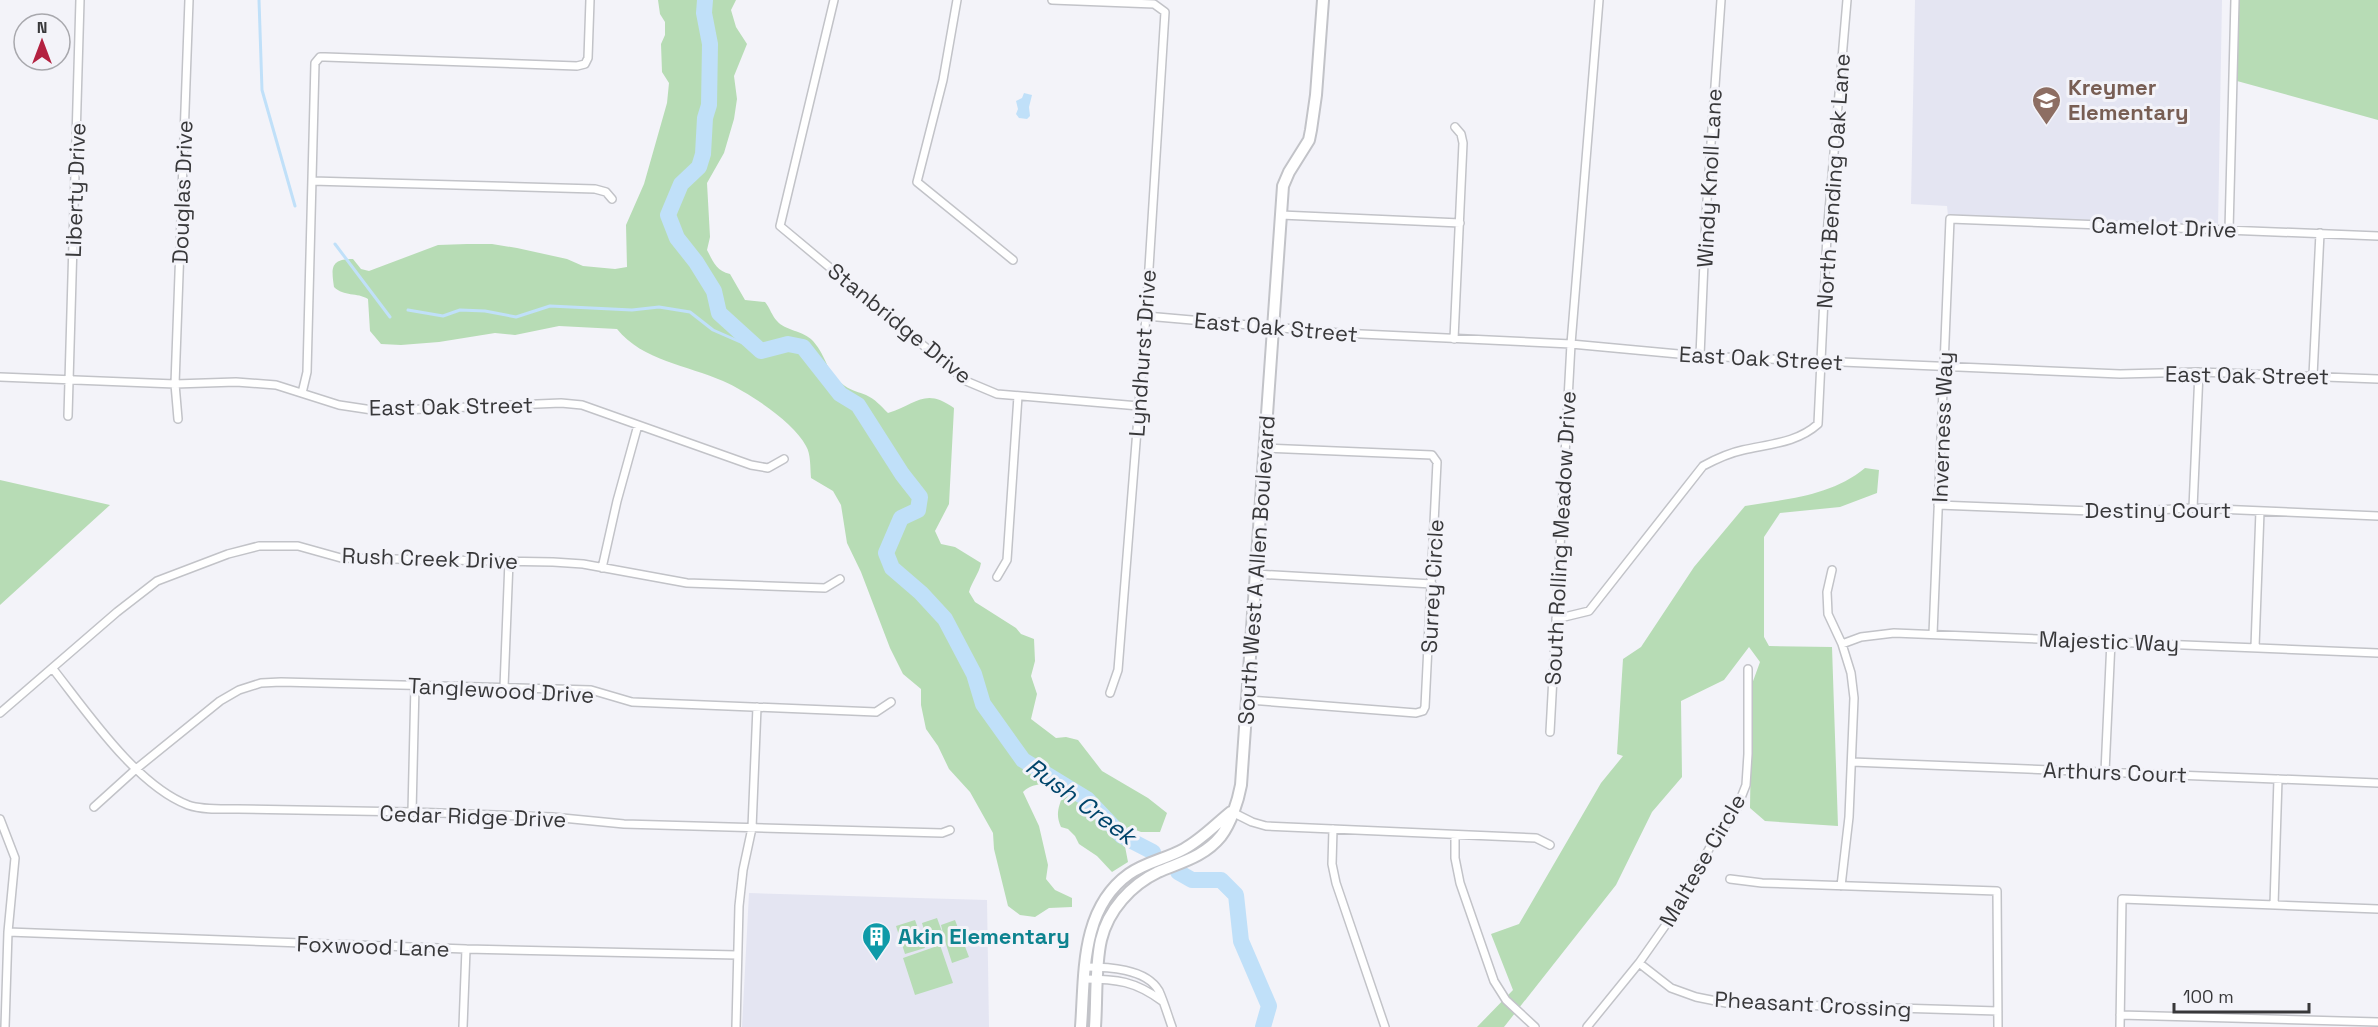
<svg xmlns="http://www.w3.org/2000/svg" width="2378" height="1027" font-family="'Space Grotesk',sans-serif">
<rect width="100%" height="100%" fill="#f3f3f9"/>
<path fill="#e4e5f2" d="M1915,0H2222L2218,227L1948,216L1947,206L1911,204Z
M749,893L987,900L989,1027H742Z"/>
<path fill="#b7dcb5" d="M658,0H736L731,10L736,27L747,44L734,76L737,99L734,119L724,153L707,183L710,237L707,250C713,261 716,271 730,274L745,300L765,302C770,308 772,316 777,321C785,331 803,330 813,341C828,358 825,372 845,386C852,391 859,392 866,395C875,399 881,406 888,413C917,404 925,387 954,408L949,504L935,531L941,544L955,547L981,563C979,574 972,581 969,592L975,602L1016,628L1021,634L1034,639L1035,661L1031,676L1037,694L1031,719L1056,738L1066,737L1078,740L1102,771L1148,798L1167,813L1160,832H1141L1128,827L1123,836L1128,862L1112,872L1097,856L1079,844L1075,836L1068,829L1061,827C1055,814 1059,807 1063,794C1051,784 1036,780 1023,792L1039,826L1048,865L1046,879L1055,890L1072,898V907L1049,908L1035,917L1020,915L1008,906L994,849L993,833L970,792L949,769L938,746L926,729L921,705V689L903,674L890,648L861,572L847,543L841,505L833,491L811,478C810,468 811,454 806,446C794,422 748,392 723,381C687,365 643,361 617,329L559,326L515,335L495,333L439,342L401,345L381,344L370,331L368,299C357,292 344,297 334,287C331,267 331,259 353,259L361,269L369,271L438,245L467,244H492L517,248L567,259L583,266L615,269L627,267L626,225L644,184L667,103L669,83L662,72L661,44L665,35V22L660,14Z
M2239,0H2378V120L2237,81Z
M1865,468L1879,470L1877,493L1840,507L1780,513L1764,537V637L1769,646L1832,647L1838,826L1765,821L1750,808L1752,684L1760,662L1749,647L1724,680L1681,701L1682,777L1652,812L1616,885L1504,1027H1477L1513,990L1491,934L1519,924L1601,783L1623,756L1617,754L1623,659L1641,647L1694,567L1745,506C1787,499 1831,496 1865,468Z
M0,480L110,505L0,605Z
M937,918L944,937L941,925L955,920L969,957L952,963L945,941L929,946L922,923Z
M915,920L925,948L905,954L896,926Z
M940,945L953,983L915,995L903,958Z"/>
<path fill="#c0e0f9" d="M1024,93L1032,95L1029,107L1030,116L1027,119L1019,118L1016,114L1018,109L1016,101L1022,98Z"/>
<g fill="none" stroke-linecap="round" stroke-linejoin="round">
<path stroke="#c0e0f9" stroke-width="3" d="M259,0L262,90L295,206
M335,244L390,317
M408,310L443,316L460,310L485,311L516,317L550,306L632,310L659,307L690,312L713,330L761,351"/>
<path stroke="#c0e0f9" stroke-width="16" d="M705,0L704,13L710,44L709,105L705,118L703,154L699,167L681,184L668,215L677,238L696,262L714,291L719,313L761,351L788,344L803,347L840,394L858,405L902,474L920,497L918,510L901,518L886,553L892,568L921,593L945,619L974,674L983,704L1023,760L1087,799L1122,836L1153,852
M1178,872L1192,880H1221L1236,895L1241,941L1269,1006L1263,1027"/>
<defs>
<path id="street" d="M834,0L780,226L966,381L997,394L1139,406
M957,0L943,80L917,182L1013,260
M1052,0L1154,4L1165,12L1146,316L1118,670L1110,693
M312,181L595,189L606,192L612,199
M1281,215L1460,223
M2229,230L2235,0
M1146,316L1340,333L1571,344L1700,356L2120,374L2199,372L2378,379
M1454,339L1463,143L1461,134L1455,127
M1700,356L1706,215L1721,0
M2313,376L2320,233
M0,377L175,384L236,382L276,385L339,405L379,411L561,403L582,405L751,465L768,468L784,459
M302,393L307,372L315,63L320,57H325L577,66L585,64L588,58L590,0
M68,416L80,0
M178,419L175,384L189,0
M1938,505L2119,512L2193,508L2378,516
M2193,508L2199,372
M602,568L617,501L638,425
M1832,570L1827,592L1828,614L1842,644L1851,673L1854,698L1849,817L1841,886
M1256,574L1432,584
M997,577L1007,560L1018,396
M1556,619L1589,611L1703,466C1716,459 1729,453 1743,450C1769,444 1797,443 1818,424L1827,235L1847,0
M1933,634L1950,219L2378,236
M1842,644L1861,637L1894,633L2378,653
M2255,647L2260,511
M53,669C87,712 136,785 188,805C202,810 222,809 238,809L412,812L552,817L624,824L942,833L950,830
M504,687L509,561
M1249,700L1416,713L1423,711L1425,707L1437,462L1432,455L1264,448
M0,713L117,612L157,581L228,554L259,546H298L341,558L553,562L583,564L687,583L825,588L840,579
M1550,732L1571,344L1599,0
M1852,762L2378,783
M2105,772L2111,641
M94,807L136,769L220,701L239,690L261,683L281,682L555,689L591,690L632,702L876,712L891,702
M412,812L415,685
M1232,812L1252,822L1266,826L1536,838L1550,845
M0,819L15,858L8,932L5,1027
M1333,829L1332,864L1336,883L1385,1027
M1455,835V858L1460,883L1494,981L1506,1000L1535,1027
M1730,879L1762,883L1997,891L1998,1027
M2274,905L2278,779
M8,932L466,949L737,955
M1639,963L1671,988L1696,997L1726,1003L1998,1011
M1085,967C1107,967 1146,968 1159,991C1164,1002 1168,1016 1172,1027
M1084,979C1117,979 1135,981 1162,1001
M2120,1015L2378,1022
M463,1027L466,949
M736,1027L739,906L743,870L752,828L757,707
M1587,1027L1639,963L1672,916L1714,840L1735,813L1746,785L1748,754V669
M2120,1027L2122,899L2378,909"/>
<path id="secondary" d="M1081,1027C1085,974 1080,909 1129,874C1146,862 1166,859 1184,849C1201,840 1216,824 1231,812
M1095,1027C1097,1000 1095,966 1101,940C1108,910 1131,885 1158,872C1181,862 1204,857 1221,836C1231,823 1238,801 1241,785L1283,186L1289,172L1309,140L1311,130L1316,95L1323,0"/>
</defs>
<use href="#street" stroke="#c2c3c8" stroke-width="10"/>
<use href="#secondary" stroke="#c2c3c8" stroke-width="14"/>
<use href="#street" stroke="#fff" stroke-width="7"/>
<use href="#secondary" stroke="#fff" stroke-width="10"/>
</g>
<defs>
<symbol id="school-pin" viewBox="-11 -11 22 30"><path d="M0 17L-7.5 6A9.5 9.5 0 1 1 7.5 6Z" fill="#8d6e63" stroke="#f3f3f9"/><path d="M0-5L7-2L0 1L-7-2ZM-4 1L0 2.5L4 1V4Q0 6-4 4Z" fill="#fff"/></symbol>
<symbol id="building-pin" viewBox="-11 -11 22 30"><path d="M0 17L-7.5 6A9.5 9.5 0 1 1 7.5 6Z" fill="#0f9aa8" stroke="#f3f3f9"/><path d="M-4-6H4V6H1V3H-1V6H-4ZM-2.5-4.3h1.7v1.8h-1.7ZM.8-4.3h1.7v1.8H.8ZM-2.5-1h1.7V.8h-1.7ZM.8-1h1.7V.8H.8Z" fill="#fff"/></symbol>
</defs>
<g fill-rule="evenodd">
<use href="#school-pin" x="2030" y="84" width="33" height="45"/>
<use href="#building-pin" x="860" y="920" width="33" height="45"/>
</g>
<g text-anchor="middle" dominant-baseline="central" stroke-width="6" stroke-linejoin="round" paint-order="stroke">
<g font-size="22" font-weight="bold" fill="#785e54" stroke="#f3f3f9" text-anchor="start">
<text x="2068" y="87">Kreymer<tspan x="2068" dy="25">Elementary</tspan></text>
</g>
<g font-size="22" fill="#38383a" stroke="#f3f3f9">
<text transform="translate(1709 178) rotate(-87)">Windy Knoll Lane</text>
<text transform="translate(1833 181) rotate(-86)">North Bending Oak Lane</text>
<text transform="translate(75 190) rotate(-88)">Liberty Drive</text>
<text transform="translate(182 192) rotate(-88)">Douglas Drive</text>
<text transform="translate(2164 227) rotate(2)">Camelot Drive</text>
<text transform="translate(900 323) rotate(39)">Stanbridge Drive</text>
<text transform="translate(1276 327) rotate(5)">East Oak Street</text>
<text transform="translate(1142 353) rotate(-86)">Lyndhurst Drive</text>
<text transform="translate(1761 358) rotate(3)">East Oak Street</text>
<text transform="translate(2247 375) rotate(1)">East Oak Street</text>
<text transform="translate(451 406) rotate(-1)">East Oak Street</text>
<text transform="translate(1942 427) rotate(-88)">Inverness Way</text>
<text x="2158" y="510">Destiny Court</text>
<text transform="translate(1560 538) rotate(-87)">South Rolling Meadow Drive</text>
<text transform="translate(430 558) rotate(2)">Rush Creek Drive</text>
<text transform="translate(1256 570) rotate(-86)">South West A Allen Boulevard</text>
<text transform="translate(1432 586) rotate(-87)">Surrey Circle</text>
<text transform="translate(2109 641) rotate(2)">Majestic Way</text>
<text transform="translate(501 690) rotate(3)">Tanglewood Drive</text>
<text transform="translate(2115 772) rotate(2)">Arthurs Court</text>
<text transform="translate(473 816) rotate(2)">Cedar Ridge Drive</text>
<text transform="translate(1702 860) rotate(-60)">Maltese Circle</text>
<text transform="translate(373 946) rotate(2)">Foxwood Lane</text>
<text transform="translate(1813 1004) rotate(3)">Pheasant Crossing</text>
</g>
<g font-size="22" font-weight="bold" fill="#0d838f" stroke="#f3f3f9" text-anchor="start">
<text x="898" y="936">Akin Elementary</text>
</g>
<g font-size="24" font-style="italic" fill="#00456b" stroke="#f3f3f9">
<text transform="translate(1081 801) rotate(36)">Rush Creek</text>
</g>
</g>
<g transform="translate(42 42)"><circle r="28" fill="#f3f3f9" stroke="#a8a8ad" stroke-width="1.5"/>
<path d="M0-4.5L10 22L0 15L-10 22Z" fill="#b32140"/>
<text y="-9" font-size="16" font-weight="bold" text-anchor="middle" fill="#38383a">N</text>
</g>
<path d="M2174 1003v9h135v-9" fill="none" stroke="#38383a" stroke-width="3"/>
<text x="2183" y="1003" font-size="18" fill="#38383a" stroke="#f3f3f9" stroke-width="4.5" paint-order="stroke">100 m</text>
</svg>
